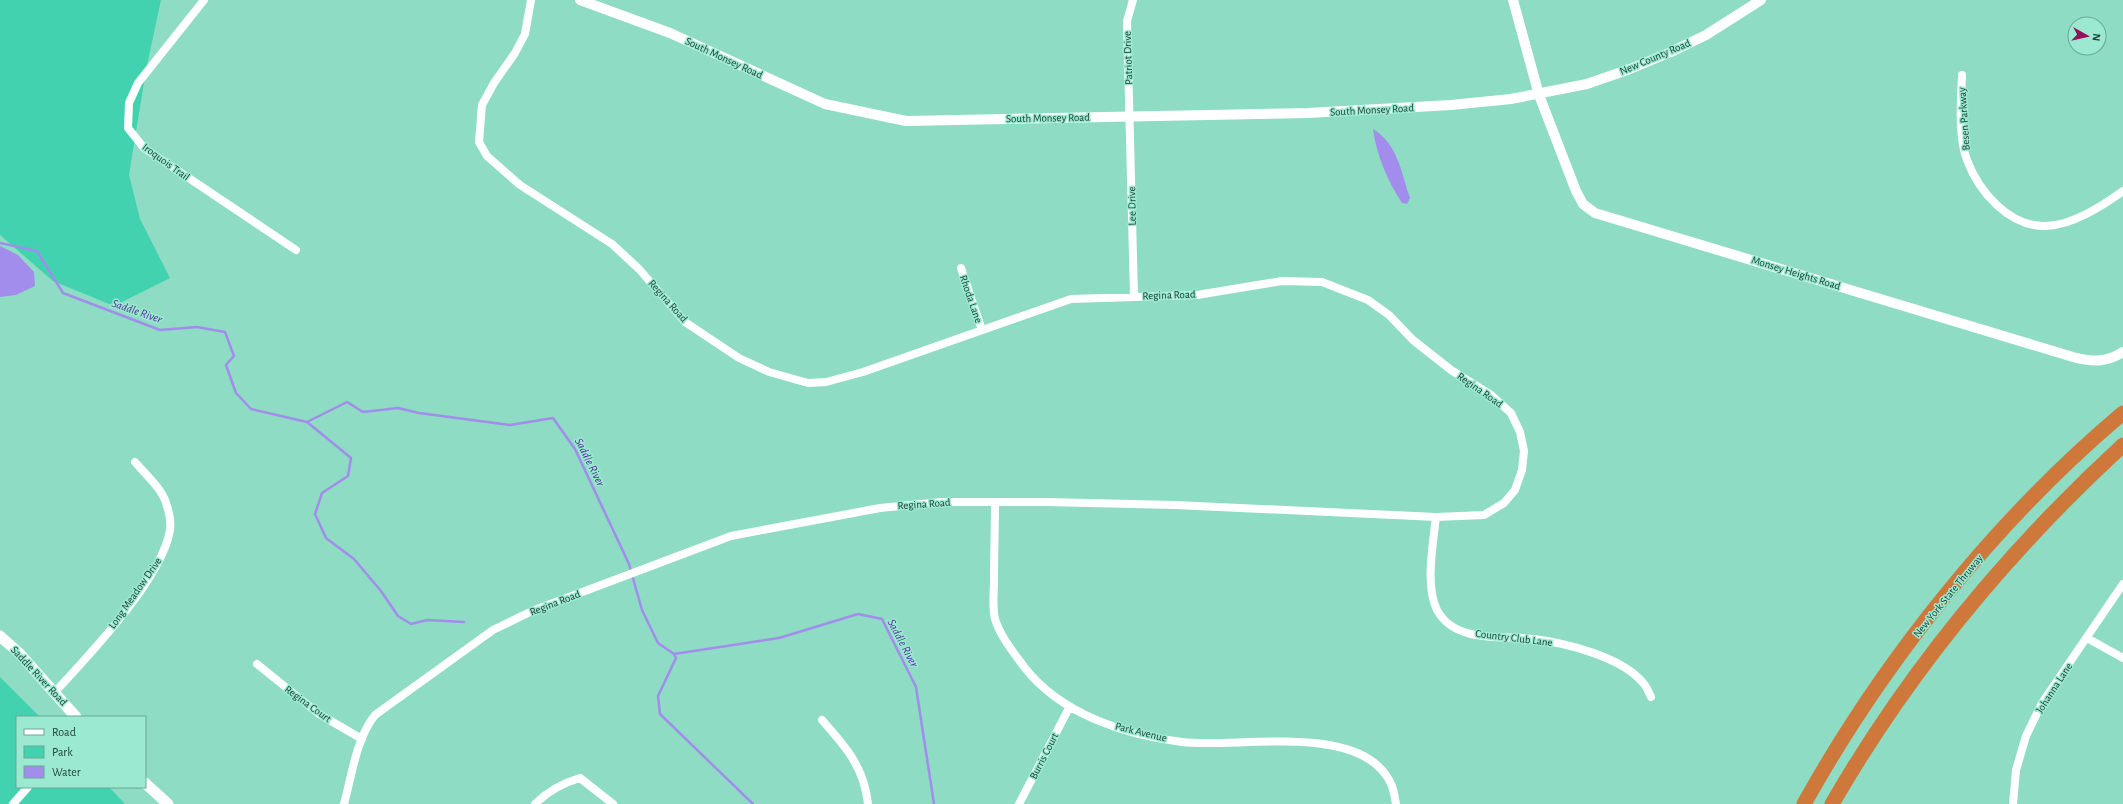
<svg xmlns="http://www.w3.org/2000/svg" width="2123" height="804" font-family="'Alegreya Sans',sans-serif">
<rect width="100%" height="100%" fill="#8ddcc3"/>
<path fill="#43d2af" d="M0,0H161L146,70L129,175L140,219L170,278L114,306L53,281L0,235Z
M0,677L40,717H17V787H109L125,804H0Z"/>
<path fill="#a28dec" d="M1373,129C1398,144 1401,172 1410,198L1407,204L1402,203C1388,182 1376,154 1373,129Z
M0,246L18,255L34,272L35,286L16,295L0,297Z"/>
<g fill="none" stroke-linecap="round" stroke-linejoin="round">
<path stroke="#a28dec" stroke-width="2.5" d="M0,243L37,251L63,293L160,330L197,327L225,332L234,356L226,365L236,393L251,409L307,422L347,402L363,412L398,408L419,413L510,425L553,418L575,449L629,564L642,610L658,643L674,654L779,638L858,614L882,619L916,687L934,804
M307,422L351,458L348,476L322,493L315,514L326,538L354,559L381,591L398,616L411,624L427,620L464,622
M674,654L676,658L658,696L660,714L753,804"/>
<path stroke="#fff" stroke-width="8" d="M204,0L138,83L129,103L128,128L144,148L296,250
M1133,0L1127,21L1134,296
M1962,75C1961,100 1958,137 1967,160C1979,192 2009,227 2046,226C2073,225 2102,206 2123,191
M961,268L982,330
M995,502C995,528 994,554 994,580C994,592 992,607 995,619C1001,638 1014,653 1025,668C1061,714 1125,735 1182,742C1238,749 1365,720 1392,786C1394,792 1395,798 1396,804
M1436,517C1433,544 1425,586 1437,610C1455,644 1503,635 1534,639C1566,643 1623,657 1644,684C1647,687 1649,693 1651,697
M2087,638L2123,658
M257,664L319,714L362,739
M55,692C89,655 162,579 170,530C171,523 169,512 167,506C163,489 146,475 135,462
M822,720C846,747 864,767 868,804
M13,804L28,787
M344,804C352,775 356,739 375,715L493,630L532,611L731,536L880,508L942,502H1046L1175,505L1436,517L1484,515L1504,503L1515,490L1522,470L1524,451L1520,432L1511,413L1491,395L1451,370L1413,340L1389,315L1368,300L1322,282L1282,281L1197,295L1071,299L863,372L826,382L808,383L769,372L739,358L685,322L639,269L612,244L520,185L487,156L479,142L482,105L494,83L515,53L525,34L531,0
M535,804C548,791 563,783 580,778L613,804
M1019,804L1069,708
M2013,804L2016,770L2026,736L2042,703L2123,584"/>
<path stroke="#fff" stroke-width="10" d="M580,0L670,33L825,104L906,121L1308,113L1451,105L1511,99L1587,84L1630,69L1671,52L1706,35L1761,0
M1513,0L1539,95L1576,191L1583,204L1595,213L2073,357C2092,362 2106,363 2123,352"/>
<path stroke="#fff" stroke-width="11" d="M0,636L19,653L76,717
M145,783L168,804"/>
<path stroke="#cf783b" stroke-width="15" d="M1804,804C1884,660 1997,519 2123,413
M1832,804C1910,669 2009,550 2123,445"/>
</g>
<g text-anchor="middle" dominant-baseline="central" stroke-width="3" stroke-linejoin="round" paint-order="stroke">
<g font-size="11" fill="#23443a" stroke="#9ae9d0">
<text transform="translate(1655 57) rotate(-23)">New County Road</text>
<text transform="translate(724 58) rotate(25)">South Monsey Road</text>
<text transform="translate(1128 58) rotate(-92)">Patriot Drive</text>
<text transform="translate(1372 110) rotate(-3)">South Monsey Road</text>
<text transform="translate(1048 118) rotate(-1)">South Monsey Road</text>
<text transform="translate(1964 119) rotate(-94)">Besen Parkway</text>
<text transform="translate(166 162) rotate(36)">Iroquois Trail</text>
<text transform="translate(1132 206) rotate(-91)">Lee Drive</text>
<text transform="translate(1796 273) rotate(17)">Monsey Heights Road</text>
<text transform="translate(1169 295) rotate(-2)">Regina Road</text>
<text transform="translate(971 299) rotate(71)">Rhoda Lane</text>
<text transform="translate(668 301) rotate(48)">Regina Road</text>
<text transform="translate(1480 390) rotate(35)">Regina Road</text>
<text transform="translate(924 504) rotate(-4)">Regina Road</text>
<text transform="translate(135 593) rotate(-55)">Long Meadow Drive</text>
<text transform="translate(1948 596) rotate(-51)">New York State Thruway</text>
<text transform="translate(555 603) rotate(-21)">Regina Road</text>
<text transform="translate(1514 638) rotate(7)">Country Club Lane</text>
<text transform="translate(39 676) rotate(47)">Saddle River Road</text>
<text transform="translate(2054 688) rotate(-57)">Johanna Lane</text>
<text transform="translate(308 704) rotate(36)">Regina Court</text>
<text transform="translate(1141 732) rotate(14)">Park Avenue</text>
<text transform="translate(1044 756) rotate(-63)">Burris Court</text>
</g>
<g font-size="12" font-style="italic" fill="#532f9d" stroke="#9ae9d0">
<text transform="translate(137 311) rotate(19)">Saddle River</text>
<text transform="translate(590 462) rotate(63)">Saddle River</text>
<text transform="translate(903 643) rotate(62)">Saddle River</text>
</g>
</g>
<rect x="16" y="716" width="130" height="72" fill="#9ae9d0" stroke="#6aa794"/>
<rect x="24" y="729" width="20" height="6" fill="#ffffff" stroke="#6aa794"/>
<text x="52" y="736" font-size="12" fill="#23443a">Road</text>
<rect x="24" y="746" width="20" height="12" fill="#43d2af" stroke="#6aa794"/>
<text x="52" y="756" font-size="12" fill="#23443a">Park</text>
<rect x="24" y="766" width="20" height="12" fill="#a28dec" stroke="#6aa794"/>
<text x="52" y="776" font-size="12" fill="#23443a">Water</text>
<g transform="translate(2087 36) rotate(98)"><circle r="19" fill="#9ae9d0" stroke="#6aa794"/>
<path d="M0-3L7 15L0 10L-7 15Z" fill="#9a0e60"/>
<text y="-6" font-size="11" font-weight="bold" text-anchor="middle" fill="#23443a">N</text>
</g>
</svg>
